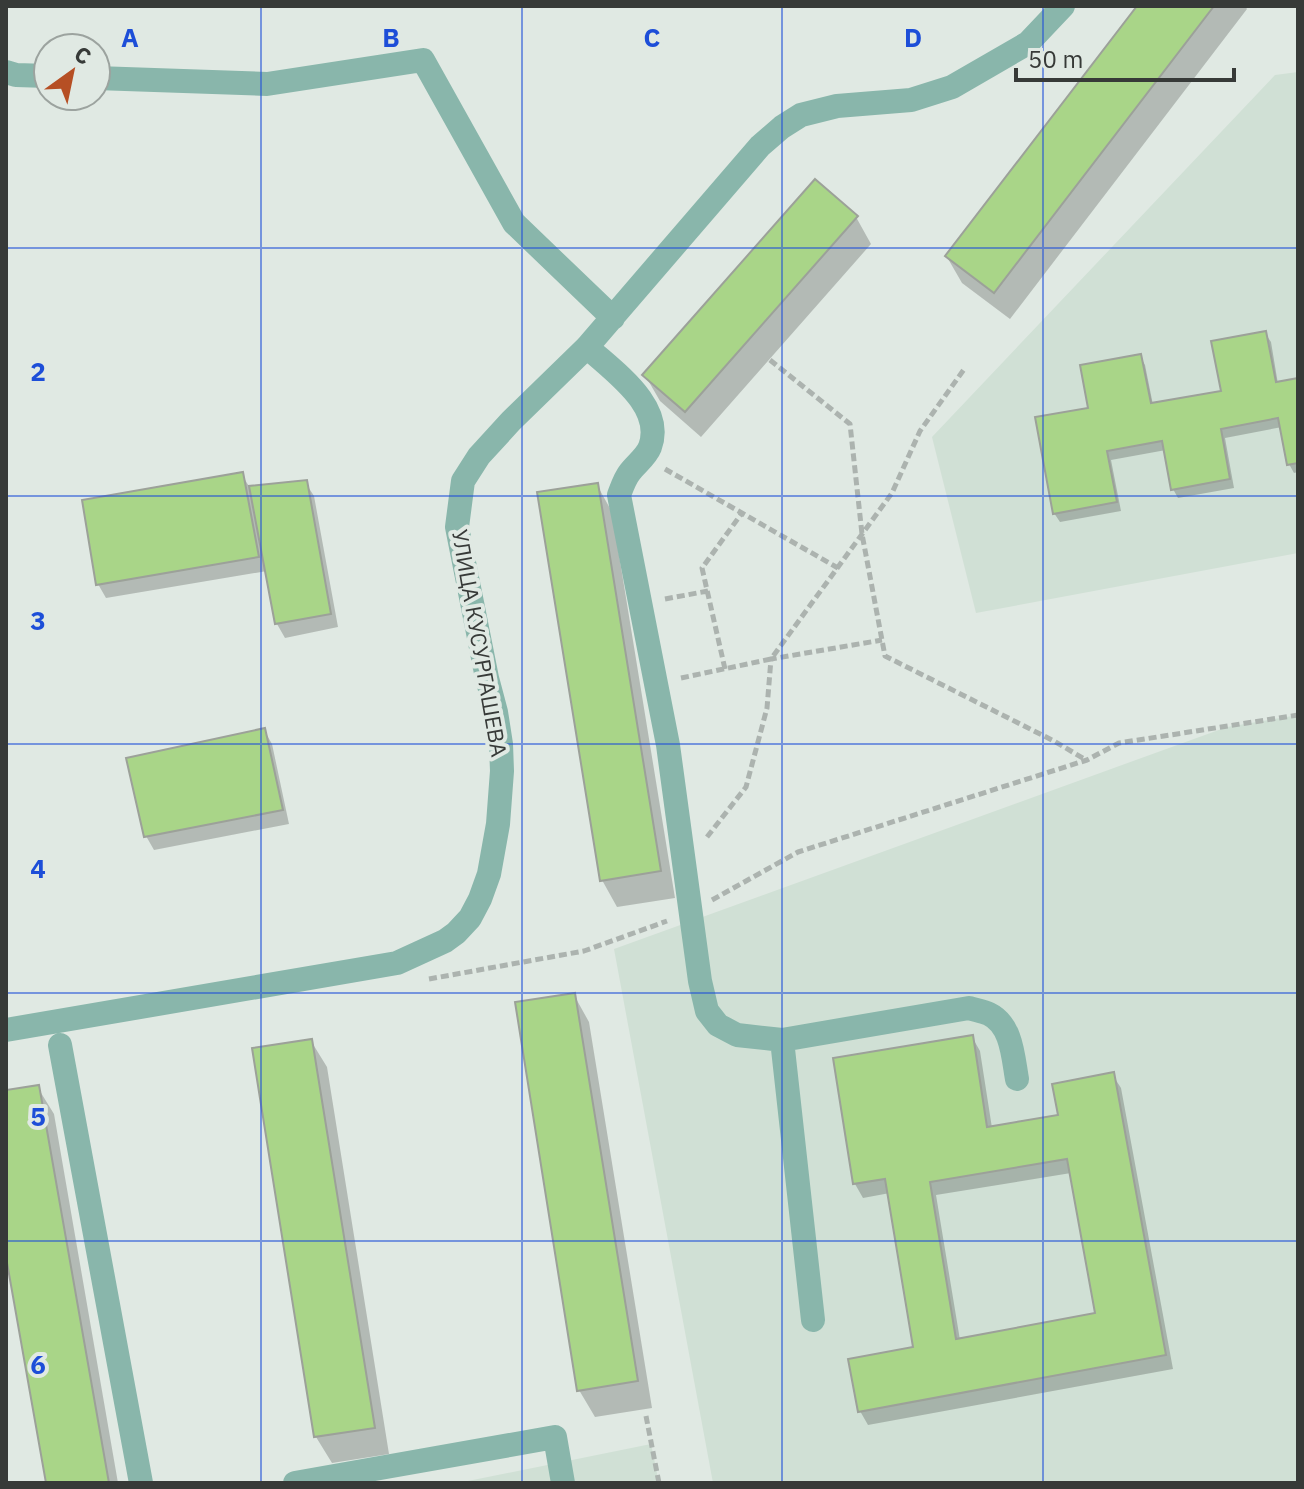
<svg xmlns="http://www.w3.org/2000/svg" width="1304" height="1489" font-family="'IBM Plex Sans',sans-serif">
<rect width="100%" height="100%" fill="#e0e9e3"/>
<path fill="#d0e0d5" d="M1298,72V553L976,613L932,437L1275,75Z
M1298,715V1483H713L614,949L1227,727Z
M651,1444L659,1483H458Z"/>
<path fill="#0003" fill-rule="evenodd" d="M1139,6H1245L1247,9L1010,319L962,283L947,257Z
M856,217L871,244L701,437L660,401L645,375Z
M1265,333L1271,342L1278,384L1298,380V472L1294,473L1289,464L1282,427L1225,438L1234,488L1178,498L1173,489L1166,450L1111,460L1121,511L1060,522L1054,513L1090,409L1140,356L1145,365L1153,405L1223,392Z
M242,475L250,488L305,482L314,496L338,627L285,638L277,624L267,571L106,598L98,584Z
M597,485L612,512L675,898L617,907L602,880Z
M264,730L272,744L289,824L154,850L146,836Z
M574,995L589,1022L652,1408L595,1417L579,1390Z
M972,1037L980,1051L992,1128L1061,1117L1112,1074L1121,1088L1173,1369L868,1425L860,1411L916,1348L890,1193L863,1198L855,1184L835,1059ZM1071,1173L1097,1315L960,1340L936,1195Z
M311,1041L327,1067L389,1454L332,1463L316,1437Z
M38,1088L54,1114L118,1483H48L6,1246V1092Z"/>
<path fill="#a9d588" stroke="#9ca199" stroke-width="2" fill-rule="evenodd" d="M1137,6H1214L994,293L945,256Z
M815,179L858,216L685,412L642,375Z
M1266,331L1276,382L1298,378V463L1287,465L1278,418L1221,429L1230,479L1171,490L1162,441L1107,451L1117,502L1053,514L1035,417L1088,408L1080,365L1141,354L1151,403L1221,391L1211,341Z
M243,472L259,557L96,585L82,500Z
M307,480L331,614L275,624L249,486Z
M598,483L661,871L600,881L537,492Z
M265,728L283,810L144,837L126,758Z
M575,993L638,1381L577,1391L515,1002Z
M973,1035L987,1127L1058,1115L1052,1084L1114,1072L1166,1355L858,1412L848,1359L913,1347L885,1179L853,1184L833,1058ZM1067,1159L1095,1313L956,1339L930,1182Z
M312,1039L375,1428L314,1437L252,1048Z
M39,1085L109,1483H46L6,1257V1090Z"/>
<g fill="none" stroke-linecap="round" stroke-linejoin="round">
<path stroke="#acb3af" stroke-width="5" stroke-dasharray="8 4" stroke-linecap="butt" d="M770,360L850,424L862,534L885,656L1054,741L1086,760
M665,469L838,568
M665,599L708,591
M725,669L702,568L742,513
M681,678L771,659L892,493L920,431L965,368
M707,837L746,787L767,708L771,659L882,640
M712,900L798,852L1087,760L1119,743L1298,715
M429,979L584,951L667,921
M646,1416L659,1483"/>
<path stroke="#89b6ab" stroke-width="24" d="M6,72L16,75L48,76
M96,78L267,84L423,60L514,223L613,318
M587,347C614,372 665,406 650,447C646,457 636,464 630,472C625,478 622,487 619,495L668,745L700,981L707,1011L718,1025L737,1035L782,1040L969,1008C975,1010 983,1011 989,1014C1012,1025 1013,1057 1017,1079
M6,1030L397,963L445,941L456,933L470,918L480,899L489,874L498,824L502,771L501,744L496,712L487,678L457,527L463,481L479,456L511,421L587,347L760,146L782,127L801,115L837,106L911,100L952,87L1028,43L1063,6
M782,1040L813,1320
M60,1045L141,1483
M295,1483L555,1437L563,1483"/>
</g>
<path fill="none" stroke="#1d4ed8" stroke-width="2" stroke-opacity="0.55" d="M261,6V1483M522,6V1483M782,6V1483M1043,6V1483M6,248H1298M6,496H1298M6,744H1298M6,993H1298M6,1241H1298"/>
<g text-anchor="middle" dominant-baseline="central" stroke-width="8" stroke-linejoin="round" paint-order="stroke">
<g font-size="22" fill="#373a38" stroke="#e0e9e3">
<text transform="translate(480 643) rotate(80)">УЛИЦА КУСУРГАШЕВА</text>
</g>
</g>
<g font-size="26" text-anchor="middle" font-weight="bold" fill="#1d4ed8" stroke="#e0e9e3" stroke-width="8" stroke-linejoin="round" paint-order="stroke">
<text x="130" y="47">A</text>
<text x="391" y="47">B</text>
<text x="652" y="47">C</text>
<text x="913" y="47">D</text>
<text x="38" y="381">2</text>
<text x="38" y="630">3</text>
<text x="38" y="878">4</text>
<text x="38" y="1126">5</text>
<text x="38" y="1374">6</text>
</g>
<rect width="1304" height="1489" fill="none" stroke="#373a38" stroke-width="16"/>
<g transform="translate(72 72) rotate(33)"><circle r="38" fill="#e0e9e3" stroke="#9ca39f" stroke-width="2"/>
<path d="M0-6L14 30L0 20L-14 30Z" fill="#b64f24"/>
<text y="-12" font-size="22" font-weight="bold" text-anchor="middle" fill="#373a38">С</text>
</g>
<path d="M1016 68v12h218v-12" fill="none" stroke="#373a38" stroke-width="4"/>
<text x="1028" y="68" font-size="24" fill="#373a38" stroke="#e0e9e3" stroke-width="6" paint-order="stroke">50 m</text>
</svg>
